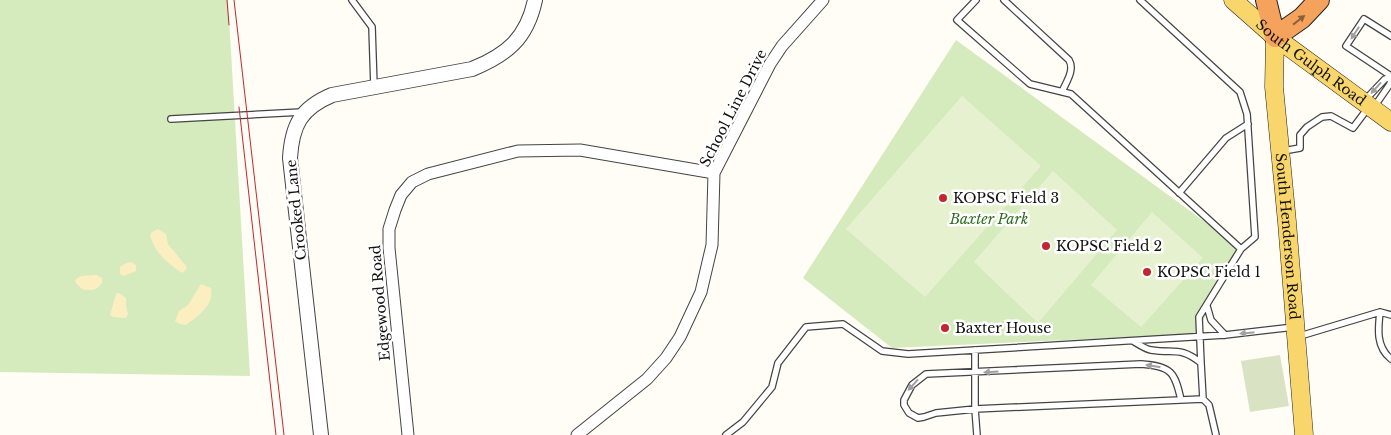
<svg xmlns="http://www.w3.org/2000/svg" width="1391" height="435" font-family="'Libre Baskerville',serif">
<rect width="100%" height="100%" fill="#fffdf5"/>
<path fill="#d5ebbd" d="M0,0H228L250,376L0,372Z
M956,40L1238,246L1197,334L892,348L803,278Z"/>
<path fill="#fbeec1" d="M158,229L166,234L168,244L186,266L187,269L182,273C167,263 154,252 150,235L152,232Z
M131,262L136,265V271L124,276L120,274V267L124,264Z
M93,275H97L102,278V283C97,291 90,291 82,289L75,282L76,279L81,276Z
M201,284L211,288C214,306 199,315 186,325L180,324L175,321L179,311L188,305Z
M119,293L126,298V306L128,314L126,318L113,317L110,315L116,294Z"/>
<path fill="#d9e3c4" d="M1280,355L1289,406L1250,412L1241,361Z"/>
<path fill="#e6f2cf" d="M962,96L1041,166L925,297L846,229Z
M1053,171L1117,230L1038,323L974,262Z
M1152,212L1203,258L1141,327L1091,285Z"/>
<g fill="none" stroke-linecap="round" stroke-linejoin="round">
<defs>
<path id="service" d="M352,0L372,27L374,87
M976,0L957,20L1030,84L1071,94L1241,249L1199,317L1201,363
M1004,0L1069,60C1075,70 1066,82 1062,92
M1140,0L1240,92L1247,114L1255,237L1241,249
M1391,36L1364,19L1346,46L1391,76
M1365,100L1385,79L1391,77
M1374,107L1390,84L1391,80
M171,119L302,112
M1283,151L1300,148V135L1307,127L1322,117L1331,116L1353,128L1368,108
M1179,193L1226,138L1248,124
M1207,306L1211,320L1225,335
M1380,312C1378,329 1376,347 1391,359
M1300,336L1380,312L1391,315
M1133,341C1138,344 1145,349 1151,350C1174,354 1180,346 1201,363L1203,399
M975,350V409L977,435
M1181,400C1175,372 1171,366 1141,364L926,374L912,385L904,400V405L909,413L918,418L924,417L936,413L975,409L1203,399L1209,405L1216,435
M726,435L743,422L772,387L778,363L806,327L843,324L882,351L908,354L1225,335L1294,327"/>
<path id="minor" d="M408,435L389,248V229L395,210L401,195L412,182L428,174L518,151L580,150L714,173
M577,435L647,379L666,358L680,337L701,292L712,245L714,173L770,64L782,46L823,0"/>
<path id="tertiary" d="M321,435L290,158C292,125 301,108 332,95L472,69C507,55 527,38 535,0"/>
<g id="primary">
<path id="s1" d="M1233,0L1275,37L1391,122"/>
<path id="s2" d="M1275,37L1274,87L1287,222L1304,435"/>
</g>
<path id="motorway" d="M1266,0L1275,37L1302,18L1319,0"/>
</defs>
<use href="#service" stroke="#444" stroke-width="8"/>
<use href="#minor" stroke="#444" stroke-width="13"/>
<use href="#tertiary" stroke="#444" stroke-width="16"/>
<use href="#primary" stroke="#222" stroke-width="19"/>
<use href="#motorway" stroke="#222" stroke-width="22"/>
<use href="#service" stroke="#fff" stroke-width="5.5"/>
<use href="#minor" stroke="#fff" stroke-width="11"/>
<use href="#tertiary" stroke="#fff" stroke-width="14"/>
<use href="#primary" stroke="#f9d66b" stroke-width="18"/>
<use href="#motorway" stroke="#f5a25d" stroke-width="20"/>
<path stroke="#c4262e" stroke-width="1" d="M227,0L229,25
M234,0L284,435
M239,107L276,435"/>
</g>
<defs><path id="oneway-solid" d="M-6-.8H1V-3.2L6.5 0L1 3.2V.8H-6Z" transform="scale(1.25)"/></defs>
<use fill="#8e613b" href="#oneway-solid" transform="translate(1299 20) rotate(-38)"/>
<g fill="#a0a0a0">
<use href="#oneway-solid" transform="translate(1355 33) rotate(123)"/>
<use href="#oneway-solid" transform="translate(1376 88) rotate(132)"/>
<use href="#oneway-solid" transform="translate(1247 333) rotate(174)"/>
<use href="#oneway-solid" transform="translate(1153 366) rotate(-171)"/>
<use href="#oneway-solid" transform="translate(991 372) rotate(177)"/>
<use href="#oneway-solid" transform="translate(913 385) rotate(132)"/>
</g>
<g fill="#c4262e" stroke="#fff" stroke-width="2">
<circle cx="943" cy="198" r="5"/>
<circle cx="1046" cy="246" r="5"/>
<circle cx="1147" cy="272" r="5"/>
<circle cx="945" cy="328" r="5"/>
</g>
<g text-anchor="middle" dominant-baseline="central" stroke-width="5" stroke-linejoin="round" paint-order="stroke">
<g font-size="14" fill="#111" stroke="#fff">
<text stroke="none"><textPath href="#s1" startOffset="100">South Gulph Road</textPath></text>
<text transform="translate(733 108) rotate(-63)">School Line Drive</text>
<text transform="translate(296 210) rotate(-96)">Crooked Lane</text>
<text stroke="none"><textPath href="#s2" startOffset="200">South Henderson Road</textPath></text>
<text transform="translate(380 303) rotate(-95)">Edgewood Road</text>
</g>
<g font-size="14" fill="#111" stroke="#fff" text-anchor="start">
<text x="953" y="198">KOPSC Field 3</text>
<text x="1056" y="246">KOPSC Field 2</text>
<text x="1157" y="272">KOPSC Field 1</text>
<text x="955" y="328">Baxter House</text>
</g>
<g font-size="14" font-style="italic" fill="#2f6b1f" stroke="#fff">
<text x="989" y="219">Baxter Park</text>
</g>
</g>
</svg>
